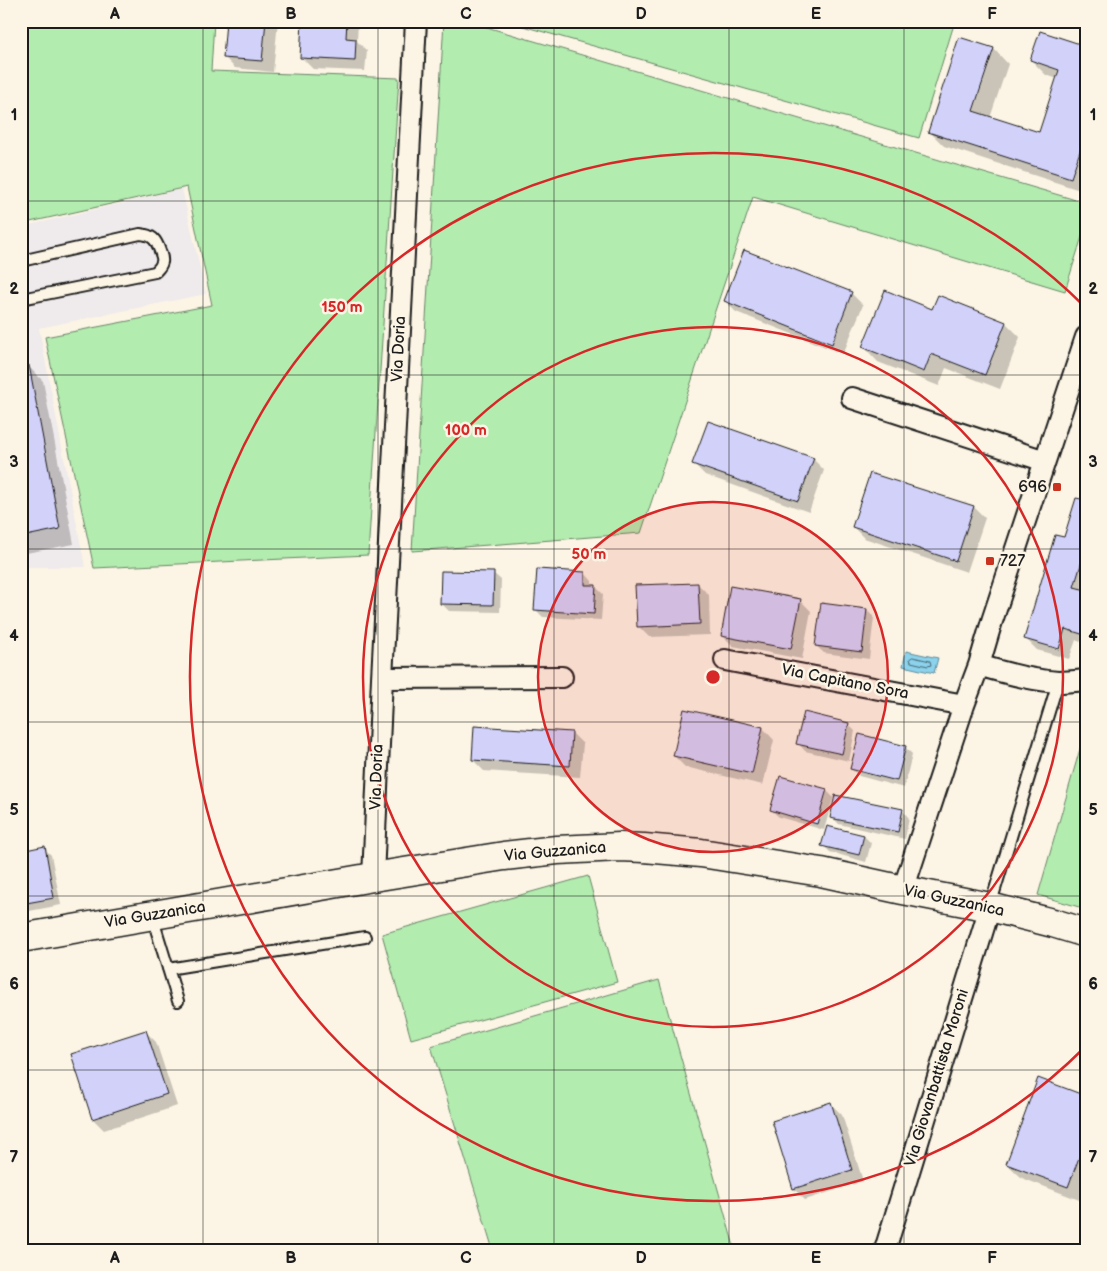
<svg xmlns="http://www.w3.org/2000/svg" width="1107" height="1271" font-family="'Balsamiq Sans',sans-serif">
<rect width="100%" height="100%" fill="#fcf5e5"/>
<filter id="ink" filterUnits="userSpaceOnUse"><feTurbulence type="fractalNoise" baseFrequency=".02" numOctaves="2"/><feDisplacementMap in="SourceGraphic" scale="10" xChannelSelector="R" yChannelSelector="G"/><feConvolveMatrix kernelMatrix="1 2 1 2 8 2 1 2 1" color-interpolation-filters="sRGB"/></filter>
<g filter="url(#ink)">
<path fill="#efeaeb" d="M182,189L206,294L39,328L85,567H21V227Z"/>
<path fill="#b3ecaf" stroke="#688466" d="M21,21H214L211,71L399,78L368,555L94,568L45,337L212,305L187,187L21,224Z
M444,21H466L1086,203V224L1065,291L753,197L641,533L412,551Z
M505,21H955L919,138Z
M1086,728V909L1038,895Z
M588,876L617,982L411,1039L382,934Z
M659,980L735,1250H493L431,1046Z"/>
<path fill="#8bd2ec" stroke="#5f8999" d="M906,651L938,658L934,673L903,666Z"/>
<path fill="#0003" d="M227,21H278L273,72L235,68L224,57Z
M304,21H358L357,41L367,51L365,71L313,69L302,58Z
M1086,47V192L944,146L930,132L994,49L1008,64L990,118L1040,134L1058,79L1046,75L1031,60Z
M745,251L852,294L863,305L843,354L736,312L725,301Z
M933,311L1006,323L1020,337L1000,389L946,368L939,386L878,362L864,347Z
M29,367L43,381L74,544L21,554V368Z
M813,459L824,470L809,512L705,475L694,464Z
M871,474L974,507L985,518L967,572L864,538L853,527Z
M1086,502V643L1076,640L1069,659L1037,650L1026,639Z
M493,573L501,580L500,612L449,611L442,604Z
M585,573L592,581V586L596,587L603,594L601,620L543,617L536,610Z
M698,584L709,595L710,635L649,637L638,626Z
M800,600L811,611L802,659L733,646L722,635Z
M867,610L874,617L869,659L824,653L816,646Z
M685,711L763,728L774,740L763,785L685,767L674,756Z
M848,724L855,731L849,761L805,751L798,743Z
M572,733L583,744L580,777L484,771L473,760Z
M905,747L912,754L904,788L859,776L851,769Z
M826,790L835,799L833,798L824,830L779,817L771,810Z
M902,810L909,818L905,839L839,824L832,817Z
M828,827L864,836L871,843L866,862L830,852L823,845Z
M44,848L51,855L61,905L24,912L21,910V852Z
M145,1031L156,1042L177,1106L104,1130L93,1119L73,1055Z
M1086,1097V1192L1082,1201L1022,1178L1007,1164Z
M831,1104L842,1115L863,1181L805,1200L794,1189Z
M21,1240L28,1246L29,1250H21Z"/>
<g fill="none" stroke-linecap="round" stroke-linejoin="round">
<path stroke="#48656f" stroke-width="1" d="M913,657L930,661L931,665L928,666L911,662L910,659Z"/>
</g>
<path fill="#d2d1fa" stroke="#1c1c1c" d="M226,21H266L262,61L223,58Z
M302,21H347L346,38L356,39L355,61L300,58Z
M1040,31L1086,46V133L1071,178L928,132L959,37L994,48L973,111L1039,132L1059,70L1030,60Z
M744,250L852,292L832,344L724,301Z
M885,290L932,309L938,295L1006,322L985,375L931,354L924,372L862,347Z
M29,365L60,529L21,537V367Z
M708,421L814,458L798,501L692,464Z
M870,473L974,506L956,561L852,527Z
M1076,498L1086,500V548L1074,587L1086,590V633L1085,635L1065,629L1059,649L1024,639L1055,535L1064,537Z
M537,569L585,572V585H596L594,614L534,610Z
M441,571L494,572L493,605L440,604Z
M698,583L700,624L637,627L635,585Z
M730,586L801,599L791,649L721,636Z
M821,603L867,609L862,652L815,646Z
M684,709L763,727L752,774L673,756Z
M804,712L849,723L842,754L796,744Z
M474,726L572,732L570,766L472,760Z
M859,734L906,746L897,781L850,769Z
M780,776L827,789L817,824L770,810Z
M835,795L903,809L898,832L830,818Z
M827,826L864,835L859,855L821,846Z
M45,846L54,898L21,904V851Z
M146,1030L167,1094L92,1119L71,1054Z
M1038,1078L1086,1096V1139L1068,1187L1006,1164Z
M831,1102L852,1170L793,1189L772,1121Z"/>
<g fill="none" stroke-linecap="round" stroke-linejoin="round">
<defs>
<path id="lane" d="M21,261L140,234C152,235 156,239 160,251C161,254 163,259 162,262C161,267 158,269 155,272L21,299
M990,906L1058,682
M152,916L178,1001
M168,969L365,937"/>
<path id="street" d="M852,398L1045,461
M725,660L964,705
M979,665C1004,673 1032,680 1058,682C1067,682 1076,681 1086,680
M382,678L562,677
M373,877L382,678L416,21
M903,890L964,705L979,665L992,621L1086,337
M885,1250L990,907"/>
<path id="secondary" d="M21,938L373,877L504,856L557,850L620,847L644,848L701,853L821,872L903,890L990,907L1053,923L1086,933"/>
</defs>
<use href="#lane" stroke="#1c1c1c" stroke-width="14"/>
<use href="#street" stroke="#1c1c1c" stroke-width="24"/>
<use href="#secondary" stroke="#1c1c1c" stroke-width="31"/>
<use href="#lane" stroke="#fcf5e5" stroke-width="10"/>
<use href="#street" stroke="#fcf5e5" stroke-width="20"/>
<use href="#secondary" stroke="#fcf5e5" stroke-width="28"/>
</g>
</g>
<path fill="none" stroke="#1c1c1c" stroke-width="1" stroke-opacity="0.55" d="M203,21V1250M378,21V1250M554,21V1250M729,21V1250M904,21V1250M21,201H1086M21,375H1086M21,549H1086M21,722H1086M21,896H1086M21,1070H1086"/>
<circle cx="713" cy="677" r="175" fill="#d62828" fill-opacity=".12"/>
<g fill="none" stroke="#d62828" stroke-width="2.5">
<circle cx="713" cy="677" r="175"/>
<circle cx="713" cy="677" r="350"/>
<path d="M1084 1048A524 524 0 1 1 1084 306"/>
</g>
<g fill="#c8321e" stroke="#fcf5e5" stroke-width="2">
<rect x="1052" y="482" width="10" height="10" rx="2.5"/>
<rect x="985" y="556" width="10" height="10" rx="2.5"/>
</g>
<g text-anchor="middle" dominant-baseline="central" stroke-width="5" stroke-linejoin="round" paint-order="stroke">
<g font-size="16" fill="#1c1c1c" stroke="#fcf5e5">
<text transform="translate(399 349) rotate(-87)">Via Doria</text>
<text transform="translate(845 682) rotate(11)">Via Capitano Sora</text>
<text transform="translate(377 777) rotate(-88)">Via Doria</text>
<text transform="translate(555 852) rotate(-5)">Via Guzzanica</text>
<text transform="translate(954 901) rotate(12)">Via Guzzanica</text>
<text transform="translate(155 915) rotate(-9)">Via Guzzanica</text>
<text transform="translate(937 1078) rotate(-73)">Via Giovanbattista Moroni</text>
</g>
<g font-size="16" fill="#1c1c1c" stroke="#fcf5e5" text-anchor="end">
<text x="1047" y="487">696</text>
<text x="1000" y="561" text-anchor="start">727</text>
</g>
</g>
<circle cx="713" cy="677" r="8" fill="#d62828" stroke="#fcf5e5" stroke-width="2.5"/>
<g font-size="15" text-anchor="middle" font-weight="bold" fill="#d62828" stroke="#fcf5e5" stroke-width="5" stroke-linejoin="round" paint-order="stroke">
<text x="342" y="312">150 m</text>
<text x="466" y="435">100 m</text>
<text x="589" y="559">50 m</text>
</g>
<rect width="1107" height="1271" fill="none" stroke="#fcf5e5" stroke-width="55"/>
<rect x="28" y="28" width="1052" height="1216" fill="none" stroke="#1c1c1c" stroke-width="2"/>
<g font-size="16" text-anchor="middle" font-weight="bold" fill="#1c1c1c">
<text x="115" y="19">A</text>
<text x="291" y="19">B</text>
<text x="466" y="19">C</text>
<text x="641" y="19">D</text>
<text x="816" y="19">E</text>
<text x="992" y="19">F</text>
<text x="14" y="120">1</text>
<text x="1093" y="120">1</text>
<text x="14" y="294">2</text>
<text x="1093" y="294">2</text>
<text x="14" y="467">3</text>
<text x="1093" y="467">3</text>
<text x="14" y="641">4</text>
<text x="1093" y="641">4</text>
<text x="14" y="815">5</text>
<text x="1093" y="815">5</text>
<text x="14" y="989">6</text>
<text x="1093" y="989">6</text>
<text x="14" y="1162">7</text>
<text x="1093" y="1162">7</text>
<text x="115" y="1263">A</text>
<text x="291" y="1263">B</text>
<text x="466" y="1263">C</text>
<text x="641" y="1263">D</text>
<text x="816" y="1263">E</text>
<text x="992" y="1263">F</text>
</g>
</svg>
